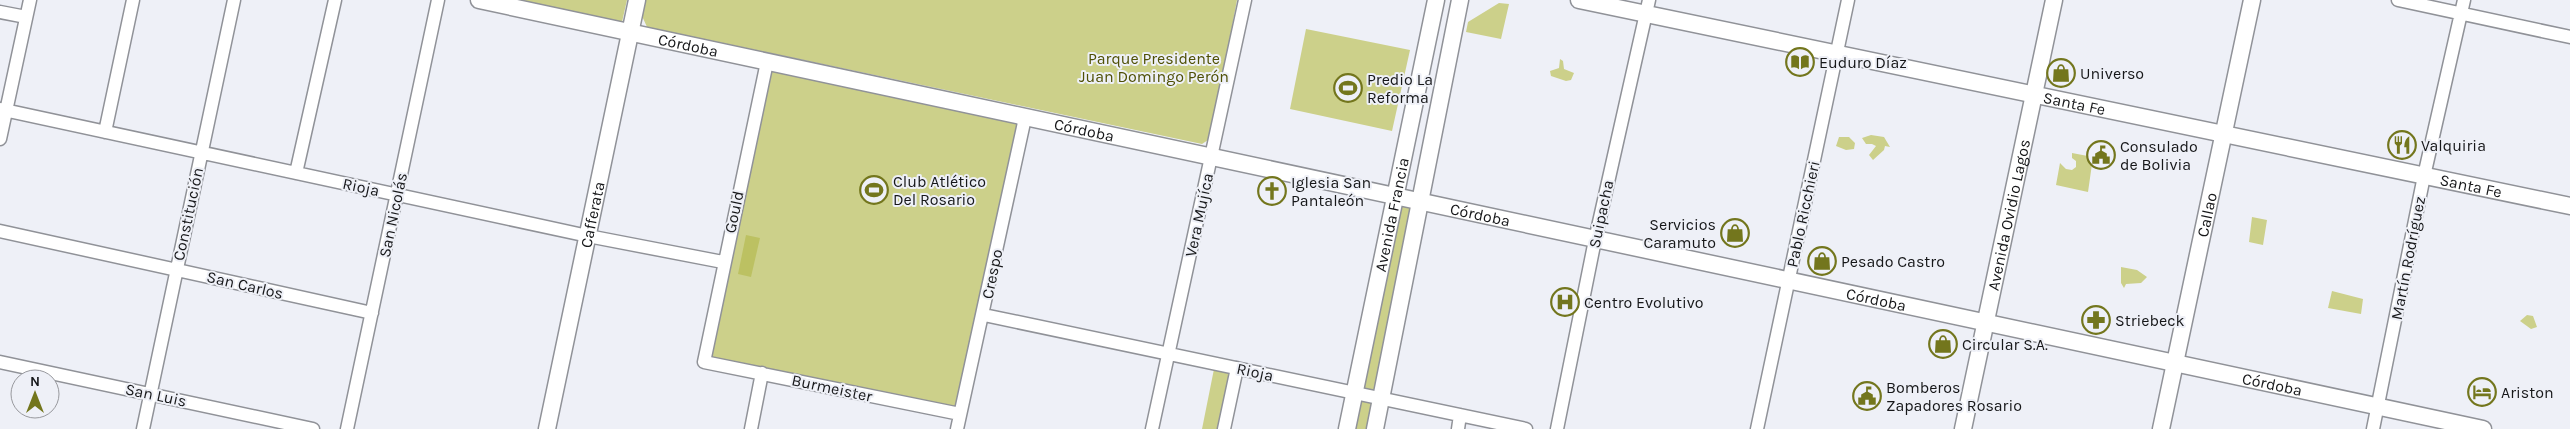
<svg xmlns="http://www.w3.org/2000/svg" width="2570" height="429" font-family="Karla,sans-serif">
<rect width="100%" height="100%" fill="#eef0f7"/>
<path fill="#ccd08a" d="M521,0H627L622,22Z
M644,0H1237L1211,138L1202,144L647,27L642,16Z
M1499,3L1509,4L1501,39L1466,32L1468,22Z
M1306,29L1410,50L1392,131L1290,109Z
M1560,59L1563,61L1564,69L1574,73L1571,80L1566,81L1551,76L1550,71L1559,68Z
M767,62L1025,118L960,414L704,362Z
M1871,135L1884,137L1890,147L1885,146L1884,150L1873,160L1869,155L1876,146L1872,144H1866L1862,138Z
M1839,137H1849L1855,143L1854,149L1846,150L1836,146Z
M2072,153L2093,157L2088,192L2056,185L2060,163L2066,169L2072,170L2076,167V161L2072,158Z
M1395,197L1419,202L1375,429H1347Z
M2252,217L2267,220L2263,245L2249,242Z
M2121,267L2137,270L2147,277L2141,283L2126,284L2124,288L2121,283Z
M2332,291L2363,299L2361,314L2328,308Z
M2527,315L2533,316L2537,327L2531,329L2520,321Z
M1214,369L1230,373L1219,429H1202Z"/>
<path fill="#bcc162" d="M746,235L760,238L751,277L738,274Z"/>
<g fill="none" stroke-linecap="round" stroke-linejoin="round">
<defs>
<path id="minor" d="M2398,0L2570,37
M0,12L26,17
M767,62L704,362L960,414
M0,109L588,236L723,262
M105,132L133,0
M0,139L30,0
M296,173L335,0
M0,231L372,313
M984,315L1526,429
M0,362L313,429
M143,429L234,0
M347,429L438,0
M751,429L762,373
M957,429L1025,118
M1152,429L1245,0
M1224,429L1237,368
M1458,429L1460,415
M1557,429L1595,240L1649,0
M1757,429L1848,0
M2373,429L2424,176L2464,0"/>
<g id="major">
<path id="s1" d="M479,0L2483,429"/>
<path id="s2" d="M1579,0L2570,206"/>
<path id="s3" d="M547,429L637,0"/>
<path id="s4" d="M1347,429L1436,0"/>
<path d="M1375,429L1460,0"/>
<path id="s5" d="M1963,429L2054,0"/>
<path id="s6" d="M2161,429L2252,0"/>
</g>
</defs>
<use href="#minor" stroke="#909298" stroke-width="15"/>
<use href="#major" stroke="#909298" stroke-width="19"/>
<use href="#minor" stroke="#fff" stroke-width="12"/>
<use href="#major" stroke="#fff" stroke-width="16"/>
</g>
<defs>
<symbol id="library-ring" viewBox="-11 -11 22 22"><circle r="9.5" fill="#eef0f7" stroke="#73761d" stroke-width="1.5"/><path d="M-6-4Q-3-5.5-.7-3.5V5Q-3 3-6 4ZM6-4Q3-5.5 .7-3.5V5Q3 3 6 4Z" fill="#73761d"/></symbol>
<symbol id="shop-ring" viewBox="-11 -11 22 22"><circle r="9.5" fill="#eef0f7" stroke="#73761d" stroke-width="1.5"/><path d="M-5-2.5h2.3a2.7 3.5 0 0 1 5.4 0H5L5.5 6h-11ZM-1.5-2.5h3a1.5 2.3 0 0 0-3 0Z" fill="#73761d"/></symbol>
<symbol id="stadium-ring" viewBox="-11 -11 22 22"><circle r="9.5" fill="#eef0f7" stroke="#73761d" stroke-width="1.5"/><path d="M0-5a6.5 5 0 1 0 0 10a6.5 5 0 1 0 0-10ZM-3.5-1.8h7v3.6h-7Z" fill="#73761d"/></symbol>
<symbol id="restaurant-ring" viewBox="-11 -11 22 22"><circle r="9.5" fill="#eef0f7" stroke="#73761d" stroke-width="1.5"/><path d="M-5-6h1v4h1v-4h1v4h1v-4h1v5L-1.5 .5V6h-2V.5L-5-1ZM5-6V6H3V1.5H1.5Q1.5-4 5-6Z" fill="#73761d"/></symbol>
<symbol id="civic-ring" viewBox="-11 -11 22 22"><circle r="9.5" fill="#eef0f7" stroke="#73761d" stroke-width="1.5"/><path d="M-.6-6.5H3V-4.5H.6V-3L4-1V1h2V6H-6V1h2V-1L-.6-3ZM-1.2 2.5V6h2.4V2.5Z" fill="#73761d"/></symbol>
<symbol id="church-ring" viewBox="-11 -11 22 22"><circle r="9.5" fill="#eef0f7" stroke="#73761d" stroke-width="1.5"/><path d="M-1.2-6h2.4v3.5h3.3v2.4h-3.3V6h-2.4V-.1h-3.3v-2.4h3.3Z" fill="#73761d"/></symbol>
<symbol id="hospital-ring" viewBox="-11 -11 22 22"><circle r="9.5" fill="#eef0f7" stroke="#73761d" stroke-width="1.5"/><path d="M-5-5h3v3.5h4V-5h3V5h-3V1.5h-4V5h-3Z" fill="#73761d"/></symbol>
<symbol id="pharmacy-ring" viewBox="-11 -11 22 22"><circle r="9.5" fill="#eef0f7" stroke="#73761d" stroke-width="1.5"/><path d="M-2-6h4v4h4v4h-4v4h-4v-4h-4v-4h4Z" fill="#73761d"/></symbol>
<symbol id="hotel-ring" viewBox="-11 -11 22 22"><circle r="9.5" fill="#eef0f7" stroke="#73761d" stroke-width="1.5"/><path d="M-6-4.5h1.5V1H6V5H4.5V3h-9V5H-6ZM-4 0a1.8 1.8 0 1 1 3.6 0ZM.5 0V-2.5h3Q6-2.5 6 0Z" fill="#73761d"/></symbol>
</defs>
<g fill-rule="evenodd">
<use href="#library-ring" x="1784" y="46" width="32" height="32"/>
<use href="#shop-ring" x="2045" y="57" width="32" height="32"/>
<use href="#stadium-ring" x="1332" y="72" width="32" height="32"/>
<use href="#restaurant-ring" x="2386" y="129" width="32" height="32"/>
<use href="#civic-ring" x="2085" y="139" width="32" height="32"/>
<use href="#stadium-ring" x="858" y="174" width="32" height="32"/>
<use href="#church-ring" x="1256" y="175" width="32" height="32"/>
<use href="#shop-ring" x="1719" y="217" width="32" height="32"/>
<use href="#shop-ring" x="1806" y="245" width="32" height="32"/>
<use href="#hospital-ring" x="1549" y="286" width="32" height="32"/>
<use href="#pharmacy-ring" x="2080" y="304" width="32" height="32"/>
<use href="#shop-ring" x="1927" y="328" width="32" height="32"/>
<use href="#hotel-ring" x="2466" y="376" width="32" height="32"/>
<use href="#civic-ring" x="1851" y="380" width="32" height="32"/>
</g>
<g text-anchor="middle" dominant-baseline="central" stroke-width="4" stroke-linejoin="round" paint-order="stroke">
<g font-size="16" fill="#161719" stroke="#eef0f7">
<text stroke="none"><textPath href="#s1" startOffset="214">Córdoba</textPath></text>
<text stroke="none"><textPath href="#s2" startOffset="506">Santa Fe</textPath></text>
<text stroke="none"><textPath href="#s1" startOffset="619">Córdoba</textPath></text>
<text stroke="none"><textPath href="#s2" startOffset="911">Santa Fe</textPath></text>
<text transform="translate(361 187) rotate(12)">Rioja</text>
<text transform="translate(734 212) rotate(-78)">Gould</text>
<text transform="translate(188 214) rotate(-78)">Constitución</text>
<text stroke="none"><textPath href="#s3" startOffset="219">Cafferata</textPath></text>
<text stroke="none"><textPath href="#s4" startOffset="219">Avenida Francia</textPath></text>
<text transform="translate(1601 214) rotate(-78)">Suipacha</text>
<text transform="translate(1803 214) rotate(-78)">Pablo Ricchieri</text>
<text stroke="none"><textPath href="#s5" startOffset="219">Avenida Ovidio Lagos</textPath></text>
<text transform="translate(393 215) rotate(-78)">San Nicolás</text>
<text transform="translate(1199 215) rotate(-78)">Vera Mujíca</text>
<text stroke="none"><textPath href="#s1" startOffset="1024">Córdoba</textPath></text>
<text stroke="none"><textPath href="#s6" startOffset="219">Callao</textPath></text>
<text transform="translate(2408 258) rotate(-79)">Martín Rodríguez</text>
<text transform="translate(992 274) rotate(-78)">Crespo</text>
<text transform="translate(245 285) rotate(13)">San Carlos</text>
<text stroke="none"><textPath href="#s1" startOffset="1429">Córdoba</textPath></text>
<text transform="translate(1255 372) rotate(12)">Rioja</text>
<text stroke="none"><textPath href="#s1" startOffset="1834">Córdoba</textPath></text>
<text transform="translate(832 388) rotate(12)">Burmeister</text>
<text transform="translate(156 395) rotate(12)">San Luis</text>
</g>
<g font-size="16" fill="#4f5005" stroke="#eef0f7">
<text x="1154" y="58">Parque Presidente<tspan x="1154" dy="18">Juan Domingo Perón</tspan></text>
</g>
<g font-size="16" fill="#161719" stroke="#eef0f7" text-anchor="start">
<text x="1819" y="62">Euduro Díaz</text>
<text x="2080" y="73">Universo</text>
<text x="1367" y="79">Predio La<tspan x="1367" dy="18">Reforma</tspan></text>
<text x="2421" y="145">Valquiria</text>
<text x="2120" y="146">Consulado<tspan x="2120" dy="18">de Bolivia</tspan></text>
<text x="893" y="181">Club Atlético<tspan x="893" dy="18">Del Rosario</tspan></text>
<text x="1291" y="182">Iglesia San<tspan x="1291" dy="18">Pantaleón</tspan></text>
<text x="1716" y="224" text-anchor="end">Servicios<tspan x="1716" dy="18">Caramuto</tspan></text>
<text x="1841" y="261">Pesado Castro</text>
<text x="1584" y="302">Centro Evolutivo</text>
<text x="2115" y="320">Striebeck</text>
<text x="1962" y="344">Circular S.A.</text>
<text x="1886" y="387">Bomberos<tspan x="1886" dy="18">Zapadores Rosario</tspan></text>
<text x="2501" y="392">Ariston</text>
</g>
</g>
<g transform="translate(35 394)"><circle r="24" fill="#eef0f7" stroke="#98999e"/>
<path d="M0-4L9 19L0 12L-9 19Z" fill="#73761d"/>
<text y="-8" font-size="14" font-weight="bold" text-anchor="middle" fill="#161719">N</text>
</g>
</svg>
